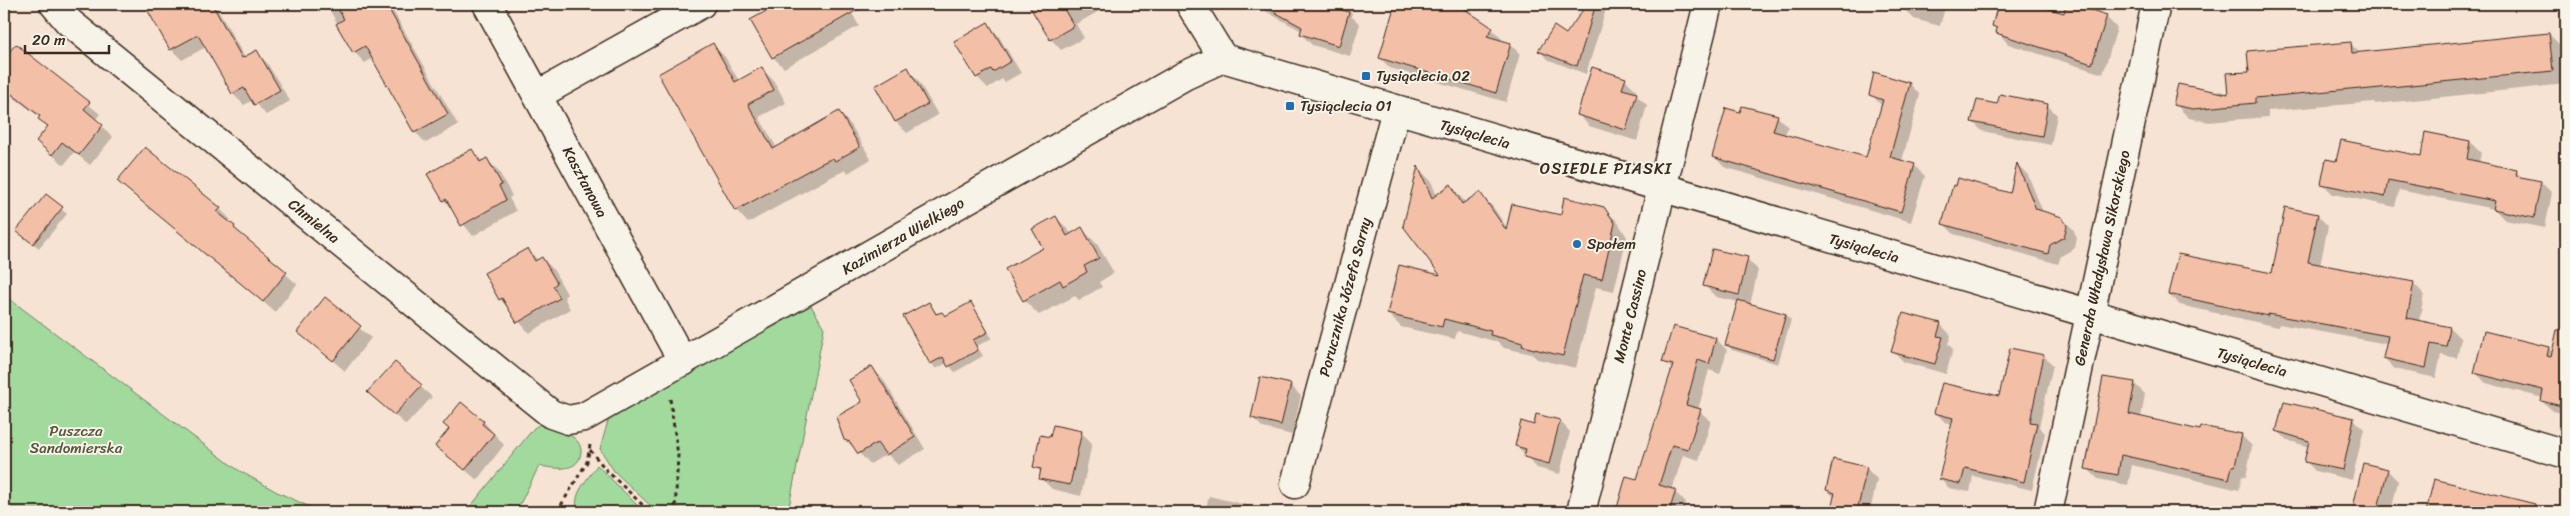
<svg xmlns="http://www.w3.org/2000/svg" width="2570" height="516" font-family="Sriracha,sans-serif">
<rect width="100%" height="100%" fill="#f6e3d4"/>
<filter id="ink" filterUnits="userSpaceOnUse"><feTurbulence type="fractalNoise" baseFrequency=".02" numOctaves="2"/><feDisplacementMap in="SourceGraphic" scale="10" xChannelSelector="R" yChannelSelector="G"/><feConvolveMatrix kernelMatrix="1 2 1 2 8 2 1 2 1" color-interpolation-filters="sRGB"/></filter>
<g filter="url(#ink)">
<path fill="#a2da9e" stroke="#6e825e" d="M4,295L238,470L277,492L321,512H4Z
M809,302L824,328L788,512H657L614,471L600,449L608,421L617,413Z
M542,423C551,430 565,431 574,438C578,441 581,446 581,451C580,474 554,468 539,466L516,512H466L534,428Z
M597,465L644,512H578C571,494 588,480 597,465Z"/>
<path fill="#0003" d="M145,4H215L245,58L256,52L267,63L290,101L266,115L253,100L244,105L233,94L206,47L182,60L171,49Z
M326,4H389L458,125L426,143L415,132L373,58L365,63L354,52Z
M789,4H847L859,26L784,68L773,57L754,24Z
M1038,4H1112L1076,24L1084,38L1061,50L1051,39L1032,8Z
M1252,4H1349L1348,9L1352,13L1351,16L1360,24L1350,56L1312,45L1301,34L1302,31Z
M1399,4H1453L1492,29L1502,39L1500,41L1510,44L1520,54L1506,102L1390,68L1380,58L1394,10Z
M1588,4L1607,6L1586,74L1549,60L1539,51L1566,36Z
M1881,4L1909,6V4H1946L1940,26L1914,19L1906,11Z
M2000,4H2026L2064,14L2068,4H2076L2106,17L2117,28L2103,74L2008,44L1993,26Z
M987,24L998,35L1021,73L1005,82L1002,79L988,88L977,77Z
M2549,34L2563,48L2566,84L2375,104L2374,102L2268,111V117L2208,122L2189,118L2175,104L2229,96L2250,73L2350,43L2360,53Z
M713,45L725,57L739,81L762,69L774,81L786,103L759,117L777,148L839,112L851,125L871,159L848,173L846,170L833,176L748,223L736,210Z
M16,46L100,114L95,120L113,137L90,165L74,152L64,165L49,152V127L41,118L4,90V59Z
M907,69L918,80L938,115L907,133L896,122L877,86Z
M1625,79L1636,90L1635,94L1647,105L1637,141L1589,126L1579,115Z
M1910,84L1920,95L1902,161L1914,165L1925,176L1911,222L1724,167L1714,156L1741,114L1777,116L1788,127L1785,135L1867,159L1882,106L1871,94Z
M2047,105L2057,115L2051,145L1982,131L1972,121Z
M2426,133L2470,142L2481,153L2479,163L2516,171L2523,179L2541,182L2552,193L2545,228L2505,220L2494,209L2399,190L2395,207L2333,194L2322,183L2337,162L2422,158Z
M472,150L484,162L487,160L498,170L512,196L509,198L516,211L473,236L444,200Z
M2018,165L2028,175L2043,212L2062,218L2073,229L2077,238L2075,248L2061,256L2058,264L1954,234L1943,223L2011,195Z
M1419,169L1431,181L1437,196L1451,186L1466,203L1480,194L1493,207L1508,229L1603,208L1617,221L1627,237L1614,291L1596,287L1576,368L1537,359L1532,354L1504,348L1498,342L1457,331L1455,339L1401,327L1388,314L1443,277Z
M119,181L220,209L231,220L228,222L245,238L297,284L275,312Z
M46,196L67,214L39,248L23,236Z
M2317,215L2328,226L2320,266L2413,283L2424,294L2419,322L2450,328L2461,339L2457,358L2441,355L2436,378L2395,369L2384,358L2387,344L2279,324L2278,327L2180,305L2169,294L2273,274Z
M1056,217L1072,234L1082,229L1097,244L1114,273L1099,282L1102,287L1079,300L1075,296L1039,315L1024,300Z
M528,250L538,260L542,258L553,269L567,294L564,297L570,309L529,333L500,299Z
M1747,259L1758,270L1750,305L1785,315L1791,320L1778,364L1732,350L1727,344L1739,302L1716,297L1705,286Z
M325,299L371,338L345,371L299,332Z
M929,303L938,315L942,313L946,317L971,303L992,338L977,346L983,356L955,372L947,363L936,369L931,363Z
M1940,324L1951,335L1948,344L1953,349L1946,374L1904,362L1893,351Z
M1716,339L1727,350L1720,374L1709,370L1698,410L1711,421L1699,460L1683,455L1672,490L1686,502L1683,512H1623L1618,508L1637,480L1673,370L1664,361Z
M2549,348L2559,360L2566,362V414L2553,411L2542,401L2543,398L2486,383L2475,372Z
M2044,356L2053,365L2039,427L2045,433L2032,490L1973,476L1970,492L1949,488L1940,479L1953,424L1945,422L1936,413L2000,398Z
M395,364L432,397L406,425L368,392Z
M872,368L883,379L925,449L898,465L887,454L870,464L845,439L863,402Z
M2134,383L2145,394L2141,418L2201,431L2241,435L2252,446L2246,477L2242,476L2239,490L2132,465L2128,485L2098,479L2087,468Z
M1290,385L1301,396L1292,435L1263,428L1252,417Z
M2285,403L2354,419L2364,429L2352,480L2315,471L2306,461L2309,447L2287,440L2277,430Z
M461,404L484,422L504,445L477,480L437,446L450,430Z
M1560,421L1570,432L1560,474L1537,468L1516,446L1535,426Z
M1081,432L1092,443L1081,496L1052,489L1041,478L1042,474L1035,466L1051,439Z
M1866,468L1877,479L1870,512H1831L1835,498L1827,490Z
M2387,470L2398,481L2391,512H2360L2355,507Z
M2435,481L2552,509L2555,512H2428Z
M1209,496L1276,512H1205Z
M957,509L975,512H956Z"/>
<path fill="#f4bfa7" stroke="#3b2a1e" d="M144,4H212L242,58L257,50L280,90L254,105L244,88L232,94L198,35L170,50Z
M335,4H386L448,114L414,133L365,46L353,53L336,24L344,19Z
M779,4H868L772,58L750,20Z
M1028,4H1061L1074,26L1050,40Z
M1260,4H1341L1339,9L1349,12L1339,46L1300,34L1302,27Z
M1395,4H1457L1493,28L1487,36L1511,43L1496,93L1379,58Z
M1587,4H1596L1577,66L1538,51L1554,26L1566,34Z
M1998,4H2031L2064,13L2066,4H2090L2088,9L2107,15L2092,64L1996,33L1997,28L1992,26Z
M988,22L1011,61L993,72L991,69L976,78L954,42Z
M2549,33L2553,71L2360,90V88L2255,98V103L2193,109L2173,105L2178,84L2228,94L2226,73L2249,72L2247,51L2351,42L2352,53Z
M713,43L735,82L762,67L774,90L748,104L773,149L839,111L860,147L835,161L833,158L820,164L735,211L658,74Z
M16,44L90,102L84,109L103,125L79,155L62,142L52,155L36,141L48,126L38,119L40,116L4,88V58Z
M908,67L928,104L895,122L875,86Z
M1592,67L1626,78L1622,89L1637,93L1626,130L1577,115Z
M1874,72L1910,83L1890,157L1915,164L1901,212L1712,157L1726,108L1740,112L1742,106L1778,115L1773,131L1866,157L1883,100L1869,95Z
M2000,94L2048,104L2042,136L1971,122L1977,100L1997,104Z
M2425,132L2470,141L2467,159L2517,170L2516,176L2541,181L2534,218L2493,209L2495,201L2388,180L2385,197L2321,184L2326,159L2336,161L2341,140L2421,156Z
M145,147L221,208L217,212L235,226L234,228L287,272L263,302L117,181Z
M472,149L480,162L487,158L502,185L499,186L506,200L461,226L446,199L443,201L427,174Z
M2017,163L2036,209L2062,217L2067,226L2064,237L2050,245L2048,254L1942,224L1953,185L1956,186L1958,178L2010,193Z
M1418,166L1432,198L1451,184L1462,204L1480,192L1506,230L1512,204L1561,215L1564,197L1604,207L1615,223L1602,279L1583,275L1563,356L1522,346L1523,343L1490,335L1491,331L1444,319L1442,327L1387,314L1399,265L1440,275L1403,226Z
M46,194L63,207L33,244L16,231Z
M2285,207L2318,214L2308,262L2414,282L2407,318L2450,327L2446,347L2431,344L2426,368L2383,358L2388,336L2268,314V316L2168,294L2178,254L2272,273Z
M1056,216L1067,236L1082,227L1099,258L1084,266L1087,272L1063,286L1060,280L1023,301L1005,269L1043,248L1032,229Z
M528,248L535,261L542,257L557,283L553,286L560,298L517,323L502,298L499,300L484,273Z
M1712,249L1748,257L1739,295L1703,286Z
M325,297L361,326L333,361L297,332Z
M1738,300L1786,314L1773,359L1725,345Z
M929,302L936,314L942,312L945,316L971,302L988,332L973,340L978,350L948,367L943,357L930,364L903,316Z
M1903,313L1941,323L1937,336L1943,337L1935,364L1891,352Z
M1673,326L1716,338L1709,364L1698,360L1686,405L1701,409L1688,449L1672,445L1659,485L1676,490L1669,512H1630L1617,508L1626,476L1637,479L1673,365L1662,362Z
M2557,330L2566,331V407L2541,401L2543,390L2474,373L2484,331L2549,347L2547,356L2551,357Z
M2010,348L2044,355L2030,422L2037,423L2024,482L1965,468L1961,484L1939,479L1953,418L1934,413L1942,383L1999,396Z
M395,362L422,385L394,415L367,392Z
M872,366L915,437L886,455L877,443L858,454L850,442L844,440L836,417L862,402L849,380Z
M1260,377L1291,384L1281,425L1251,418Z
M2103,377L2135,382L2129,414L2200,430L2201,426L2242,434L2235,466H2232L2229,479L2121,455L2118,475L2085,469Z
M461,402L484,421L482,424L494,434L465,470L435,446L449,429L443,424Z
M2284,402L2354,418L2343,470L2304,462L2309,441L2276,431Z
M1536,414L1560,420L1549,464L1524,457L1526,449L1515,446L1521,421L1534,425Z
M1053,425L1082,431L1070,485L1039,479L1041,469L1033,467L1040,435L1050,437Z
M1833,459L1867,467L1857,512H1830L1835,493L1826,490Z
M2363,463L2388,469L2377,512H2352Z
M2434,479L2535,504L2534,512H2426Z"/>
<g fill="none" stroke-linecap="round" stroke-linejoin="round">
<defs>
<path id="minor" d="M54,4L69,22L551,414L568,420L584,417L1184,76L1223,58
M487,4L683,362
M1190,4L1223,58L2566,454
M538,95L701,4
M1295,484L1396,110
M1581,512L1708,4
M2048,512L2156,4"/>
</defs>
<use href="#minor" stroke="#3b2a1e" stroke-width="31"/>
<path stroke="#3b2a1e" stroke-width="3" stroke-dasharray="4 4" stroke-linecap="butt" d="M670,399L678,455L675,512
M590,450L607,471L650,512
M557,512L587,462L590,445"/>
<use href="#minor" stroke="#f7f3e8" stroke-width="28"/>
</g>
</g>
<g fill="#1f6fb2" stroke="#f7f3e8" stroke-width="2">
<rect x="1361" y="71" width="10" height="10" rx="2.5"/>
<rect x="1285" y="101" width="10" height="10" rx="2.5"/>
<circle cx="1577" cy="244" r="5"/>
</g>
<g text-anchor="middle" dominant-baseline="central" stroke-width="4" stroke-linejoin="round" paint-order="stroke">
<g font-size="15" fill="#3b2a1e" stroke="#f7f3e8" text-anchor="start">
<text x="1376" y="76">Tysiąclecia 02</text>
<text x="1300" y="106">Tysiąclecia 01</text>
<text x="1587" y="244">Społem</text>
</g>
<g font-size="15" fill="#3b2a1e" stroke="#f7f3e8">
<text transform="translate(1475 134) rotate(16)">Tysiąclecia</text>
<text transform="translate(585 182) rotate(62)">Kasztanowa</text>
<text transform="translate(314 221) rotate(39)">Chmielna</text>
<text transform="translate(903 236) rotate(-30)">Kazimierza Wielkiego</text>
<text transform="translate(1864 248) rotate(16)">Tysiąclecia</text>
<text transform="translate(2102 258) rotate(-78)">Generała Władysława Sikorskiego</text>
<text transform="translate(1345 297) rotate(-75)">Porucznika Józefa Sarny</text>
<text transform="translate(1630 316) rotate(-76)">Monte Cassino</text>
<text transform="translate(2252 362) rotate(16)">Tysiąclecia</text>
</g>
<g font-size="15" fill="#55563e" stroke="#f7f3e8">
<text x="76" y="431">Puszcza<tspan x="76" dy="17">Sandomierska</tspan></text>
</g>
<g font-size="16" letter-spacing="1" fill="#3b2a1e" stroke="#f7f3e8">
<text x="1606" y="168">OSIEDLE PIASKI</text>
</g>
</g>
<rect width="2570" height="516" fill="none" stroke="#f7f3e8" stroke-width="20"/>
<rect x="10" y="10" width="2550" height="496" fill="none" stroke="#3b2a1e" stroke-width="2" filter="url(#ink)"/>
<path d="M25 45v8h84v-8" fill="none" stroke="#3b2a1e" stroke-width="2.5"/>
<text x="32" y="45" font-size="15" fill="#3b2a1e" stroke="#f7f3e8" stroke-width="4" paint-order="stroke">20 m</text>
</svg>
